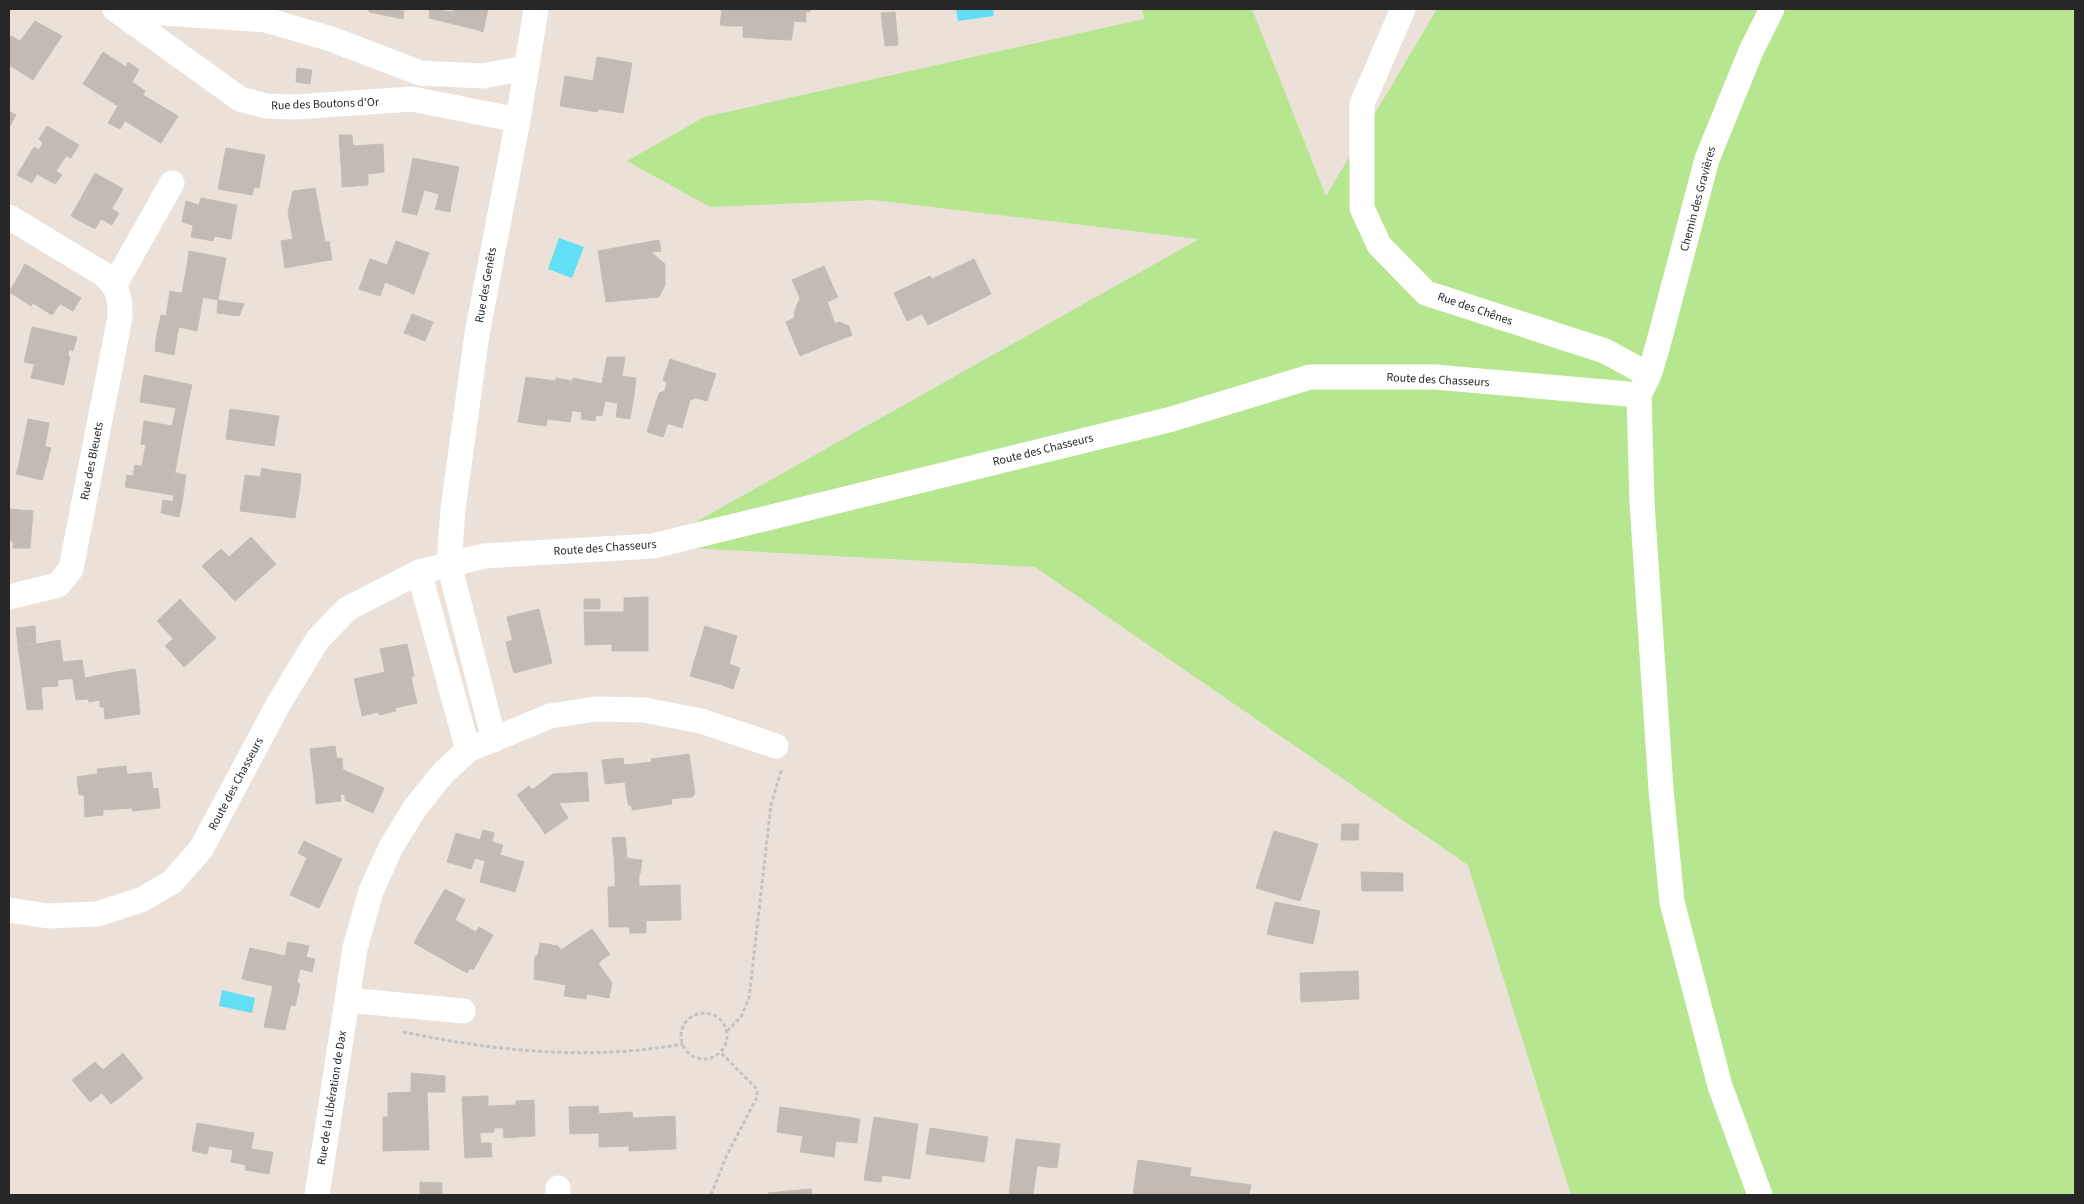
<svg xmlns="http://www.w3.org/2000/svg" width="2084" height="1204" font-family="'Source Sans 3',sans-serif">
<rect width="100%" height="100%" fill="#ebe1d8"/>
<path fill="#b7e690" d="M1142,9H1252L1326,196L1437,9H2075V1195H1571L1468,865L1035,567L653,546L1199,239L873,200L710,207L627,161L704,117L1144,19Z"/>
<path fill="#62dff5" d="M956,9H993L994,16L958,21Z
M559,238L584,247L572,278L548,269Z
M222,990L255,998L252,1013L219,1006Z"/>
<path fill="#c2bbb5" stroke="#c6bdb2" d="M369,9L404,11L403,19L369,12Z
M430,9L453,12V9H482L478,30L429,18Z
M482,9H488L483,32L478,30Z
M722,9H732V26L720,25Z
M732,9H810V12L795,11L793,30L780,28L767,39L743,37V26H732Z
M795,11L806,12V22L794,21Z
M895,12L898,45L885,46L881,13Z
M35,21L62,36L46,60L40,57L31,72L12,61L9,65V41L11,36L20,41Z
M780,28L793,30L791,40L767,39Z
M103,52L126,67L128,62L139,70L118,106L83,84Z
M40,57L46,60L33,80L9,65L12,61L31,72Z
M597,57L632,63L629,82L594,76Z
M297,68L312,70L310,84L296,82Z
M565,76L593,81L594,76L629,82L623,113L598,109V112L560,106Z
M132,82L145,91L143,95L178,116L161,143L125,121L120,129L108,123Z
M9,111L16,115L9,128Z
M47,126L79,145L71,158L66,156L56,171L62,175L55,184L37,174L32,183L17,175L34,147L39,150L43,143L39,139Z
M339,135H352L353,146L383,144L384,172L368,174V177L342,179Z
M226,148L265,155L259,188L254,187L252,195L218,189Z
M413,158L459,167L451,206L437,203L439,194L424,190L417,215L402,212Z
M95,173L123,189L105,221L101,219L95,229L71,216Z
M368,177V185L342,187V179Z
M315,188L325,241L320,243L323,261L285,268L281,241L293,239L288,213L293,191Z
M201,198L237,205L231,239L214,236L213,241L191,237L193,225L182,222L186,201L199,205Z
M437,203L451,206L450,212L435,209Z
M112,209L119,213L112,225L105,221Z
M659,240L661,251L611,249L618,286L665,285L659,297L606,302L598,251Z
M329,241L332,260L323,261L320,243Z
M396,241L429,253L414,294L385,282L380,296L359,289L370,259L387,265Z
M611,249L661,251L651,252L665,264V285L618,286Z
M189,251L226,258L218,300L188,294L194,267L187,266Z
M974,259L991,294L928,325L922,314L907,321L894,293L930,276L932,279Z
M25,264L81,298L73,311L60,304L52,315L33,303L31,306L19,298L24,290L14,284Z
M187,266L194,267L188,294L182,293Z
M824,266L834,289L824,293L835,324L839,322L849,326L852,335L824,346L821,339L803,345L797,329L790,332L786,322L794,318L795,310L800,298L815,292L808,273Z
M808,273L815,292L800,298L792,280Z
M14,284L24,290L19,298L9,292Z
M834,289L838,297L827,302L824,293Z
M170,291L203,297L197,331L179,327L177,336L157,333L161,315L166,316Z
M218,300L244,304L239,316L217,313Z
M412,314L433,322L425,341L404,333Z
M32,327L77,337L73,351L69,349L68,355L70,357L64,385L41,380L44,366L24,362Z
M797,329L803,345L821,339L824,346L800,356L790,332Z
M157,333L177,336L176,343L156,340Z
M156,340L176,343L174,355L155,351Z
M607,357H625L621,381L608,379V385L602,383Z
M670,359L716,374L707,401L696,398L690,400L682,428L651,418L659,393L665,391L667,383L663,380Z
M34,365L44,366L41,380L31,378Z
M144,375L183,383L180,406L187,408L183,428L172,426L176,408L140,402Z
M622,376L636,378L634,396L619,394Z
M526,377L555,381V384L571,387L573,378L608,385V379L621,381L617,403L605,401L602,416L596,415L595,421L581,419L582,412L550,407L546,426L518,422Z
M556,378L572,381L571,387L555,384Z
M183,383L192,385L187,408L180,406Z
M619,394L634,396L630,419L616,417Z
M550,407L572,411L570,422L548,419Z
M230,409L279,416L274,446L226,439Z
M651,418L668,423L663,437L647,432Z
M28,419L49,423L45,446H43L41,453L49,455L44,475L18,468Z
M144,421L150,422L146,445L141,444Z
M150,422L183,428L175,472L142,466Z
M43,446L51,448L49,455L41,453Z
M135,465L176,473L173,495L125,487L127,475L133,476Z
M18,468L44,475L42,480L16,474Z
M262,468L275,471L273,484L300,487L295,518L240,511L245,475L260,477Z
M275,471L301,474L300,487L273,484Z
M176,473L186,475L182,503L173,501Z
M163,500L182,503L179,517L161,513Z
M9,509L33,511L30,548H13V541H9Z
M251,537L276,564L267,572L262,567L240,588L227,575L218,583L202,566L221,549L229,557Z
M262,567L267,572L235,601L218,583L227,575L240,588Z
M648,597V616H638V643L631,651H612V644L585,645L584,612H624V598Z
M180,599L216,638L184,667L170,651L178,644L157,621Z
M584,599H600V609H584Z
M539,609L552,663L514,673L510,660L517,659L507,617Z
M638,616H648V651H631L638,643Z
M35,626L36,643L18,646L16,628Z
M705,626L737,636L729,664L740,668L733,689L722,685L723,681L705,675L699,664L703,651L698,649Z
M173,639L178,644L170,651L165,646Z
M60,640L61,648L31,651V645Z
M513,640L517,659L510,660L506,642Z
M407,644L412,666L405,668L406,674L411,677L414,691L399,694L394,703L361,710L354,679L385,672L380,649Z
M31,645V651L61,648L65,679L58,680L57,674L40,676L43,709L27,710L18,646Z
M698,649L703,651L699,664L705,675L723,681L722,685L690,676Z
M82,660L85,678L65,679L63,662Z
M412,666L414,676L411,677L406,674L405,668Z
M135,669L136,674L111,678L110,673Z
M110,673L111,678L136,674L140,714L105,719L104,707H100V700L89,702L85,678Z
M57,674L58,686L41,687L40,676Z
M85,678L88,699L76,700L73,679Z
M414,691L417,703L395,708L396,711L379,715L378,712L362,716L361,710L394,703L399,694Z
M335,746L337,759L326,760L328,771L344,770L384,788L373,813L345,800V794L340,795L341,801L324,803L322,788L315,789L310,749Z
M689,754L695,794L692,797L641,801L642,806L632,807L628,804L625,782L605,784L602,760L623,758L624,765L652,762L651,759Z
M342,758L343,770L328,771L326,760Z
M126,766L127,774L98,777L97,769Z
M151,772L153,789L158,788L160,808L133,811L132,808L103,810V815L85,817L84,795H79L77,777L97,774L98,777Z
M587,772L589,801L559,803L553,815L539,825L517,795L529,786L532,790L553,774Z
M322,788L324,803L316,804L315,789Z
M671,797L672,804L632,810V807L642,806L641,801Z
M559,803L568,818L545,834L539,825L553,815Z
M1342,824H1359L1358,840H1341Z
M483,830L494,833L492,842L503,845L500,855L524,862L515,892L480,882L485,861L475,858L471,869L447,862L456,833L480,840Z
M1274,831L1318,844L1300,901L1256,888Z
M625,837L627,858L614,857L612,838Z
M304,841L342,859L319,908L290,895L307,858L298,853Z
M614,857L642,860L640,874H615Z
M1361,872L1403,873V891H1362Z
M615,874H639V886H645V891H635V886H615Z
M680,885L681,920L629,921L630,927H609L608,887L635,886V891H645V886Z
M445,889L465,900L455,920L476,932L479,927L493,935L473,970L446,954L448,950L438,944L433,946L417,937Z
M1275,902L1320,911L1313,944L1267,934Z
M629,921H646V933H630Z
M592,929L610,954L598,963L612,983L600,991L581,988L575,979L566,985L534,979L535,957L538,955L540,943L558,946L561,950Z
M417,937L433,946L438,944L448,950L446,954L470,968L467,973L414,943Z
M288,942L309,946L306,957L315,959L312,972L300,969L297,983L300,984L295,1006L270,1000L273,986L242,979L250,948L285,956Z
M1358,971L1359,999L1301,1002L1300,973Z
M575,979L581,988L600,991L612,983L609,998L587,994L586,999L564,996L566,985Z
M270,1000L291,1005L290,1008L269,1004Z
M269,1004L290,1008L285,1030L264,1027Z
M123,1053L143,1078L124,1094L119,1088L107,1099L102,1093L90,1102L72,1080L95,1062L103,1070Z
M411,1073L445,1076V1092H427L429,1150H412V1137L383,1138V1117H388V1093L411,1092Z
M119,1088L124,1094L111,1104L107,1099Z
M488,1096V1106L516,1105V1101L534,1100L535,1131L522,1132V1127L494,1128V1132L480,1133L481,1157L465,1158L462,1097Z
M598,1106L599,1114L632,1112L633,1118L675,1116L676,1149L651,1150L650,1139L599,1141V1133L570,1134L569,1107Z
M780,1107L860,1119L857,1143L836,1141L834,1157L800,1152L803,1136L777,1132Z
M874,1117L918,1124L910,1179L882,1175L881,1182L864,1180Z
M197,1123L254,1133L251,1149L273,1152L269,1174L245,1170L246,1165L231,1162L233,1150L209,1146L207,1154L192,1151Z
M522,1127V1132L535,1131V1136L504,1138L503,1128Z
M930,1128L988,1137L984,1162L926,1154Z
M412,1137V1150L383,1151V1138Z
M650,1139L651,1150L629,1151V1146L599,1147V1141Z
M1016,1139L1060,1144L1057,1168L1037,1166L1033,1195H1009Z
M480,1143H491L492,1157H481Z
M1138,1160L1191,1168L1186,1195H1133Z
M1189,1176L1251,1185L1249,1195H1186Z
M420,1182L442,1183V1195H420Z
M811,1189L812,1195H769L768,1193Z"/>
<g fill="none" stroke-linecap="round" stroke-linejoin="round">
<path stroke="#c3c3c3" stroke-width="3" stroke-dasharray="4 2.5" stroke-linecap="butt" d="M681 1036a23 23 0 1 1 46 0a23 23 0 1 1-46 0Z
M727,1031L741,1017L749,998L771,805L781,771L778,770
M403,1032C494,1051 590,1061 683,1044
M711,1195L726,1157L757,1097V1089L720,1052"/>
<path stroke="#fff" stroke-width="25" d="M115,9L240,99L266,106L296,107L412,99L518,120
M1403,9L1362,104V208L1379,245L1426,293L1605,351L1649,375
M118,10L266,20L331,39L420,73L483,76L525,68
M9,217L103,274C119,288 120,296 120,317L71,569L58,585L9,597
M115,284L172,183
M419,572L468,750
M494,740L449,564L453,509L477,334L518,120L536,9
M9,910L48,916L97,914L141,900L172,882L201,849L279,703L318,639L347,609L419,572L484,556L653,546L1172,419L1310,377H1435L1639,395
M348,1000L463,1011
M317,1195L355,948L371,891L391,847L415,808L443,773L468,750L550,716L596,709L644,710L701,721L776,746
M558,1195V1188
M1760,1195L1720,1086L1672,902L1661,789L1642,503L1639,395L1649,375L1658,345L1707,159L1751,51L1772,9"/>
</g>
<g text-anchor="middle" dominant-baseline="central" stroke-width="4.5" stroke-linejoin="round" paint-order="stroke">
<g font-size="12" fill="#272727" stroke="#fff">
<text transform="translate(325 104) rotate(-2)">Rue des Boutons d'Or</text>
<text transform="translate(1698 199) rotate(-75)">Chemin des Gravières</text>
<text transform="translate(486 285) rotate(-80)">Rue des Genêts</text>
<text transform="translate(1475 309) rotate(19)">Rue des Chênes</text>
<text transform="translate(1438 380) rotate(3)">Route des Chasseurs</text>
<text transform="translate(1043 450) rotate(-14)">Route des Chasseurs</text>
<text transform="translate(92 461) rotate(-79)">Rue des Bleuets</text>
<text transform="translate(605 548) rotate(-4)">Route des Chasseurs</text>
<text transform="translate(236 784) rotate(-62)">Route des Chasseurs</text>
<text transform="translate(332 1098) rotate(-81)">Rue de la Libération de Dax</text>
</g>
</g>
<rect width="2084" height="1204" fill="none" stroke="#272727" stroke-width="20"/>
</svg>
